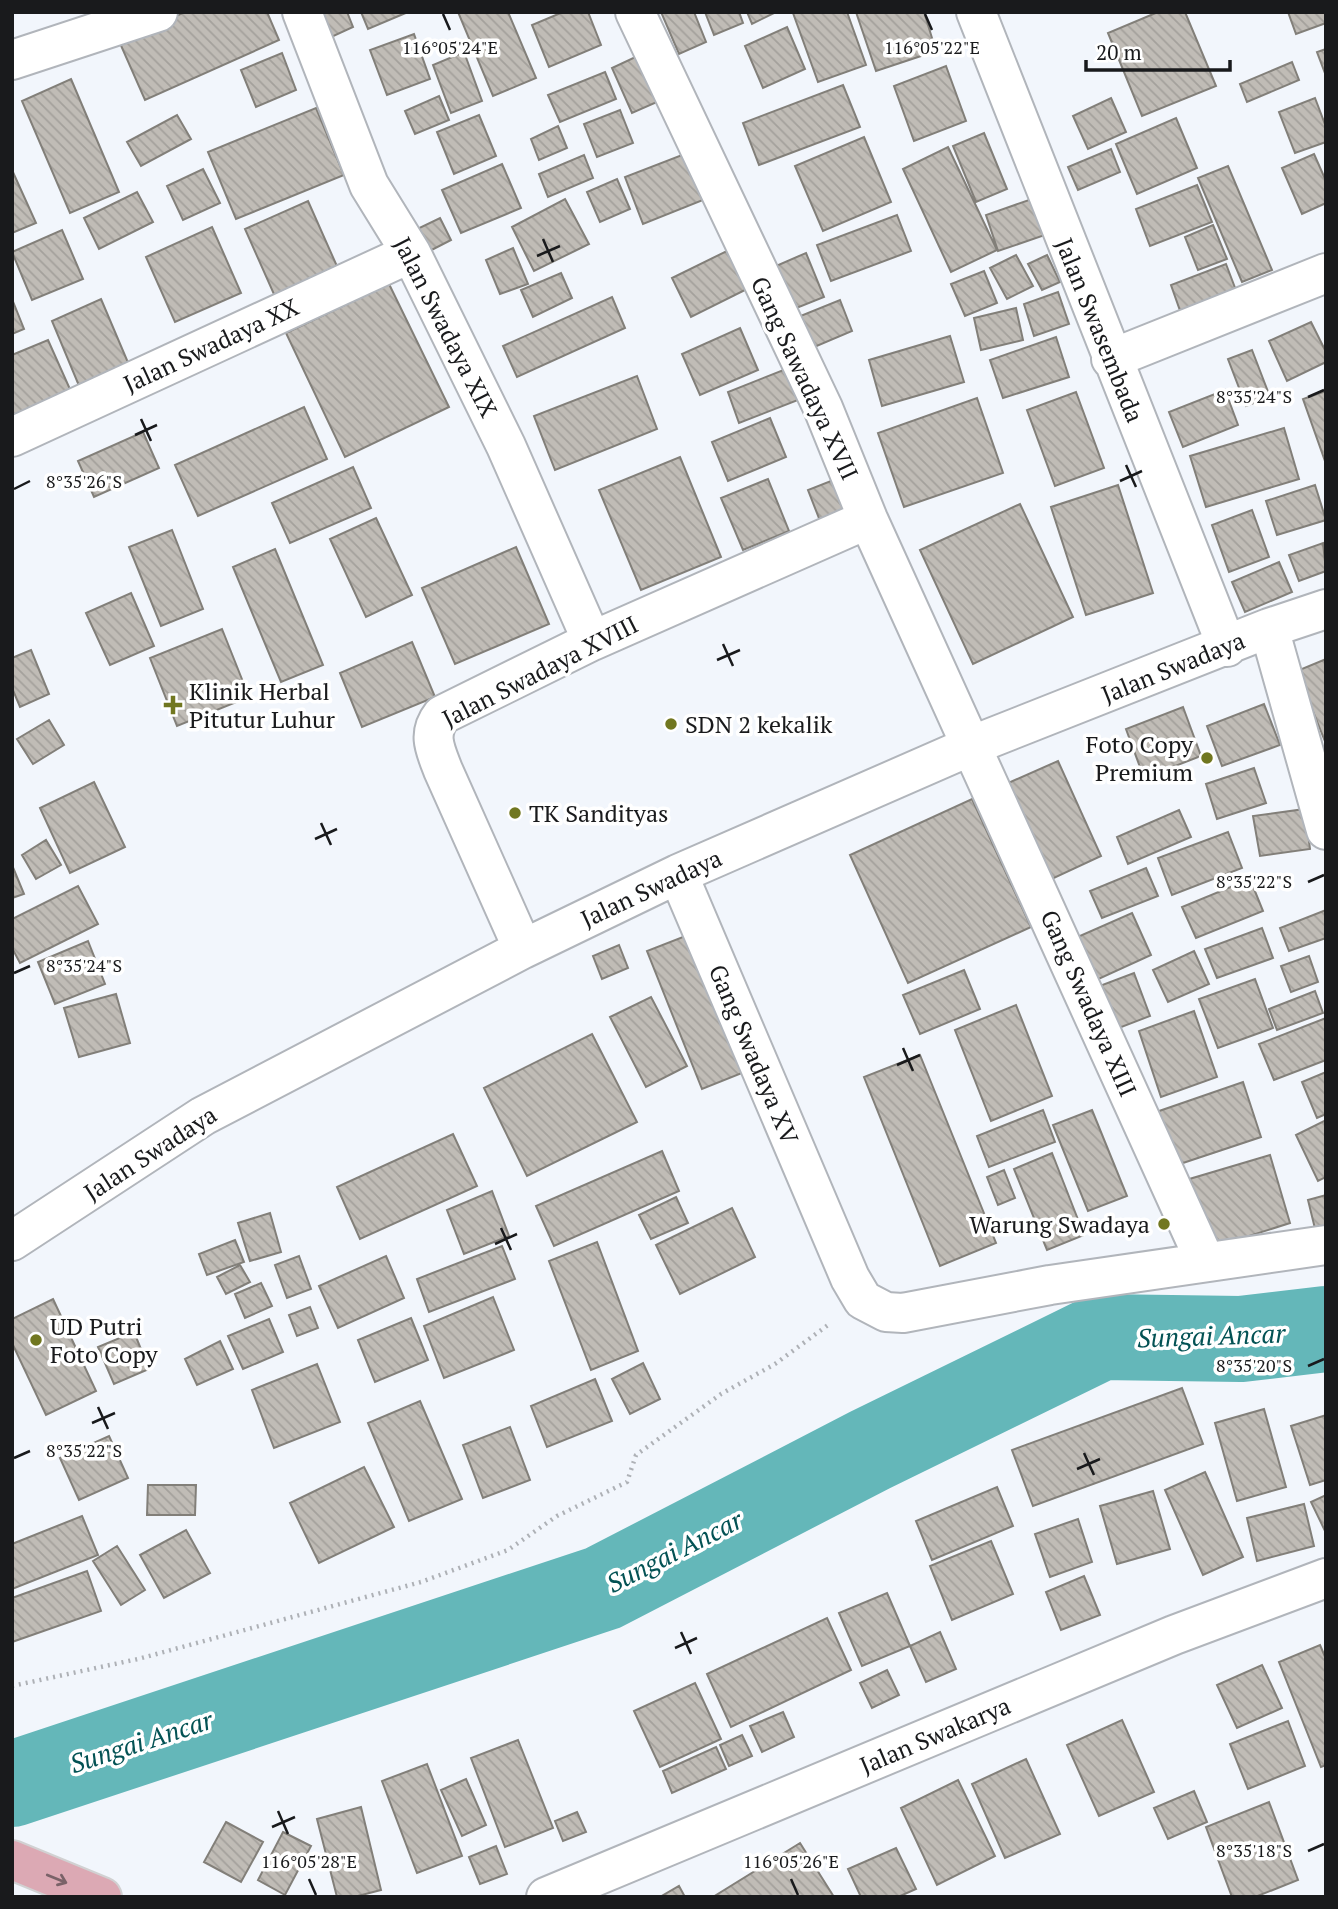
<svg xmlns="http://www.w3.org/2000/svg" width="1338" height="1909" font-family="'PT Serif',serif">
<defs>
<pattern id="building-back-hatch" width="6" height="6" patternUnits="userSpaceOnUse" patternTransform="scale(1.75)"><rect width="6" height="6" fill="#c0bcb6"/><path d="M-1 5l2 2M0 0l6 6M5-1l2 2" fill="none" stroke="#a4a19c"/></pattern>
</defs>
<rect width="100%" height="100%" fill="#f2f6fc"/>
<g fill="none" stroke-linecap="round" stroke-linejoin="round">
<path stroke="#64b7b9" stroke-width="86" d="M12,1784L603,1588L870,1450L1101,1337L1241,1339L1326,1329"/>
</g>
<path fill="url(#building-back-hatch)" stroke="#827f79" stroke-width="2" d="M185,12H267L279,40L145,100L119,41Z
M315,12H347L353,27L327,39Z
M361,12H408L368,29Z
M458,12H508L536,78L493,96Z
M563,12H588L601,45L549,67L532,25Z
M661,12H694L706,42L679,54Z
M705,12H739L743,23L714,35Z
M747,12H776L752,24Z
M847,12L866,65L818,82L793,13Z
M856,12H924L936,51L876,71Z
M1158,12H1185L1216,86L1142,116L1108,33Z
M1288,12H1326V23L1296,34Z
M787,27L805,69L763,88L745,46Z
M414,34L430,79L387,95L370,50Z
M1326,49V76L1317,52Z
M464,52L482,101L451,113L433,65Z
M646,52L666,98L632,113L612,68Z
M282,53L296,90L256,107L241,70Z
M1292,62L1299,80L1247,102L1240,84Z
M946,66L966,121L914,141L894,86Z
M605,72L616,99L560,122L548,95Z
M71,79L119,192L70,213L22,101Z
M843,85L860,127L759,165L743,123Z
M439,96L449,120L415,134L405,111Z
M1111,98L1126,132L1088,149L1073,116Z
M1315,98L1326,127V142L1295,153L1279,112Z
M316,108L344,175L236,219L208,152Z
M620,110L633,143L597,157L584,124Z
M177,115L191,139L141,166L127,142Z
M479,115L496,156L454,174L437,132Z
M1176,118L1197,168L1137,194L1116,144Z
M558,126L567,148L539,160L531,139Z
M984,133L1007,189L976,202L953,146Z
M864,137L891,202L823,231L795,166Z
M948,147L997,250L951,272L903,169Z
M1111,149L1120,172L1078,190L1068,167Z
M695,150L713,196L643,224L625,177Z
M1314,154L1326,181V203L1302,214L1282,168Z
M584,155L593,178L548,197L539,174Z
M502,164L521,208L461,233L442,190Z
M1228,166L1272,270L1242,282L1198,178Z
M203,169L220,203L183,220L167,186Z
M12,170L36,223L12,233Z
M617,179L630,209L600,222L587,192Z
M1197,185L1212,222L1150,246L1136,209Z
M137,192L153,222L99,249L84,218Z
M565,199L589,244L534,271L512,227Z
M1032,199L1045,235L998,251L986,215Z
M308,201L340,273L277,301L245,229Z
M897,215L911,251L831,281L817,245Z
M440,218L451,240L420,256L409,233Z
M1213,225L1227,259L1198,270L1185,237Z
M212,227L241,293L175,322L146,257Z
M62,230L83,279L32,300L12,252Z
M513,248L528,284L500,294L486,260Z
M733,248L751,287L691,317L672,278Z
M806,253L824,297L794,309L776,266Z
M1016,255L1033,286L1007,299L990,268Z
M1047,255L1060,282L1042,290L1028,264Z
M1226,264L1240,301L1184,322L1171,285Z
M984,271L997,303L965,316L951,284Z
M561,273L572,298L533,317L521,290Z
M389,284L449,407L345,457L286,333Z
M1058,292L1069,324L1034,336L1024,304Z
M612,297L625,328L517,377L503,346Z
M12,299L24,329L12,334Z
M101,299L132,372L82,393L52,321Z
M840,300L852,331L812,348L798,317Z
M1016,308L1023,340L981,350L974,318Z
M1311,322L1326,352V362L1287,381L1269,341Z
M740,328L758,370L700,395L682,354Z
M950,336L964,382L882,406L869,360Z
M1056,337L1069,377L1003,398L990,360Z
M48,340L73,396L12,420V355Z
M1252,350L1270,397L1246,406L1228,359Z
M786,369L798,400L739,423L728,392Z
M637,376L657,429L555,470L534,416Z
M1225,390L1238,425L1183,447L1169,412Z
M1326,391V464L1303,399Z
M1076,392L1104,468L1055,486L1027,410Z
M977,398L1003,473L904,507L878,433Z
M304,407L327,459L198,516L175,465Z
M770,418L786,457L728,481L712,442Z
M1284,428L1299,479L1206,507L1190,456Z
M143,432L159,468L94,497L78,461Z
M680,457L721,557L641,590L599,490Z
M353,467L371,508L290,543L272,503Z
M841,477L855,513L822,526L808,490Z
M768,479L789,531L743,550L721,498Z
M1118,485L1153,593L1086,615L1051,507Z
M1315,485L1326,520L1277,535L1266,501Z
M1020,504L1073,617L973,664L920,550Z
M1252,510L1269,557L1229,572L1212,525Z
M376,518L412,595L366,617L330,539Z
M172,530L203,609L161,626L129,547Z
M1323,543L1326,571L1299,581L1289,555Z
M516,547L549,624L455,664L422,588Z
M275,549L323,665L281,682L233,567Z
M1279,562L1292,592L1245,612L1232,582Z
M131,593L154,646L110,665L86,613Z
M222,629L249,697L177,726L150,658Z
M412,642L435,697L362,727L340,673Z
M31,650L49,694L20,707L12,688V658Z
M1326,659V744L1297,671Z
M1264,704L1280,745L1222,766L1207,726Z
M1183,707L1201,756L1144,778L1126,729Z
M49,720L64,745L33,764L17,739Z
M1058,761L1101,856L1041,884L997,788Z
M1254,768L1266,803L1217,819L1206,784Z
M94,782L125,847L70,873L40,808Z
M972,799L1031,927L908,983L850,855Z
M1305,809L1310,849L1260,856L1253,816Z
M1179,810L1191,837L1128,864L1117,837Z
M1228,832L1242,868L1172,895L1158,858Z
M46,840L61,865L36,879L22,855Z
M12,865L24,894L12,898Z
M1146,868L1158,896L1102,918L1090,891Z
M1250,879L1263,911L1196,938L1182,907Z
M78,886L98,924L20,963L12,948V919Z
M1326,910V938L1289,951L1280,928Z
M1132,913L1151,955L1092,982L1073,939Z
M1262,928L1273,958L1217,978L1205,949Z
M688,935L742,1073L702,1089L647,951Z
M88,941L105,984L55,1004L38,962Z
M619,945L628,968L602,979L593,956Z
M1194,951L1209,984L1168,1002L1153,970Z
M1309,956L1318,982L1291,992L1281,966Z
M964,970L980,1009L920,1034L903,995Z
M1134,973L1150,1016L1098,1036L1081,993Z
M1255,979L1273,1028L1218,1048L1199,999Z
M1315,991L1323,1013L1277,1030L1269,1009Z
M116,994L130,1043L79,1057L64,1008Z
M651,997L687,1066L646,1087L610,1017Z
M1016,1005L1052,1096L991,1121L955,1030Z
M1194,1011L1217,1077L1161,1097L1139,1031Z
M1326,1018V1060L1274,1080L1259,1044Z
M592,1034L637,1122L527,1176L484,1088Z
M920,1055L996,1243L940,1266L864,1077Z
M1326,1072V1114L1317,1118L1302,1082Z
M1243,1082L1261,1137L1156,1172L1139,1118Z
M1043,1110L1055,1142L989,1167L977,1136Z
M1092,1110L1127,1196L1088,1211L1053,1125Z
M1326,1120V1177L1318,1181L1296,1135Z
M453,1134L477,1186L360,1239L337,1187Z
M662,1151L679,1191L554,1246L536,1206Z
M1052,1153L1084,1235L1047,1250L1014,1169Z
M1270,1155L1290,1223L1208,1249L1186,1180Z
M1004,1170L1015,1198L998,1205L987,1177Z
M492,1191L509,1236L464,1254L447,1210Z
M1326,1195V1240L1318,1241L1308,1200Z
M676,1197L688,1223L651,1239L639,1215Z
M732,1208L755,1257L680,1294L656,1245Z
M270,1213L281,1252L250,1261L238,1223Z
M235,1240L244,1262L207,1275L199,1254Z
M597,1242L638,1351L591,1370L549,1261Z
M502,1246L515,1279L429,1312L417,1279Z
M299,1256L311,1289L287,1298L275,1265Z
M386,1256L404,1298L338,1328L319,1286Z
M240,1265L250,1282L226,1294L217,1277Z
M261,1283L272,1306L245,1318L235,1294Z
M493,1297L514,1350L444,1378L424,1326Z
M53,1299L96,1391L46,1415L12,1343V1319Z
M310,1307L318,1328L297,1336L289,1315Z
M411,1318L428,1360L375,1382L358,1340Z
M269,1319L283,1352L243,1369L228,1336Z
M134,1332L149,1369L114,1384L98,1347Z
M220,1341L233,1369L197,1385L185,1359Z
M643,1363L660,1399L630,1414L612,1379Z
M317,1364L340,1422L274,1448L252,1390Z
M595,1379L612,1421L547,1447L531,1406Z
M1182,1388L1203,1444L1033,1506L1012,1450Z
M420,1401L462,1499L409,1521L368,1423Z
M1264,1409L1286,1487L1237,1501L1215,1423Z
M1326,1415V1480L1310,1485L1291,1426Z
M510,1427L530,1480L483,1498L463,1445Z
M109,1436L128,1478L79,1500L60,1458Z
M364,1467L394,1527L319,1563L290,1503Z
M1205,1472L1243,1557L1203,1575L1165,1490Z
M148,1485H196L195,1515H147Z
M997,1487L1013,1526L932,1560L916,1521Z
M1153,1491L1170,1549L1117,1564L1100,1506Z
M1326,1495V1533L1311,1502Z
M1304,1504L1314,1546L1257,1561L1247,1518Z
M82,1516L98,1555L12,1589V1544Z
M1078,1519L1092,1562L1050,1577L1035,1534Z
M186,1530L210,1573L164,1598L140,1555Z
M991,1541L1013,1594L952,1620L930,1566Z
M117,1546L145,1590L121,1605L93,1561Z
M87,1571L101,1611L12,1642V1598Z
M1084,1576L1100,1615L1061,1630L1046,1592Z
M887,1593L910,1646L862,1666L839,1613Z
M827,1618L851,1670L731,1727L707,1674Z
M940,1632L956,1669L926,1682L910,1646Z
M1320,1645L1326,1659V1765L1321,1767L1279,1662Z
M1262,1665L1282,1708L1237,1728L1217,1685Z
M887,1670L899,1695L872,1708L860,1683Z
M695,1683L721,1739L660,1767L634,1711Z
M783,1712L794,1737L762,1752L750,1726Z
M1122,1720L1154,1792L1099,1816L1067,1745Z
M1288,1721L1305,1766L1248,1789L1230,1744Z
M742,1735L752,1756L729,1766L720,1745Z
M518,1740L553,1828L505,1847L471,1758Z
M716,1747L726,1769L672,1793L663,1771Z
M1026,1759L1060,1834L1005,1858L972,1784Z
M427,1764L462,1856L417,1873L382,1781Z
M466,1779L486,1825L462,1836L441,1790Z
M958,1780L995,1856L937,1885L901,1808Z
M1194,1791L1207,1822L1168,1839L1154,1808Z
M1269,1802L1298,1880L1255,1897H1232L1206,1827Z
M361,1807L381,1890L354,1897H337L317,1819Z
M577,1812L586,1832L563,1841L555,1821Z
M226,1822L263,1842L241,1882L204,1862Z
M283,1832L311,1846L285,1895L258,1880Z
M800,1843L834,1897H713Z
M496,1846L507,1874L480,1884L469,1857Z
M896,1848L916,1889L898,1897H861L848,1869Z
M679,1886L685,1897H660Z"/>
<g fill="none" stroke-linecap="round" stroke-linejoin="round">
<defs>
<path id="minor" d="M302,12L369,185L411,253L506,446L592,641
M635,12L823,408L868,519L1205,1261
M976,12L1227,647
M12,60L158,12
M1111,359L1326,273
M12,437L411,253
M1269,628L1326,830
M678,874L850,1278L863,1300L886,1312L903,1313L1050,1285L1326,1245
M523,949L443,770C435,749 427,734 442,715L592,641L868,519
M12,1241L203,1116L523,949L678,874L973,745L1269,628L1326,609
M546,1897L1174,1635L1326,1578"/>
<path id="major" d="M12,1860L102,1897"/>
</defs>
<use href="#minor" stroke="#b1b5bb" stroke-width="42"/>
<use href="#major" stroke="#d1d1d2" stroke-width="42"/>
<path stroke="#aeb1b6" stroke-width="4.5" stroke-dasharray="2 5" stroke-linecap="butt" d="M12,1686L138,1659L421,1582L508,1550L557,1516L627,1482L636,1455L721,1394L775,1364L828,1325"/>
<use href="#minor" stroke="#fff" stroke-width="38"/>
<use href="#major" stroke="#dca9b4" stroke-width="38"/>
</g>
<defs><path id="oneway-shaft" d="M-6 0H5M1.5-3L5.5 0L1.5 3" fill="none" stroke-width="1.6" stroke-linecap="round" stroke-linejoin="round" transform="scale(1.75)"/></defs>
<use stroke="#7a6268" href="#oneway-shaft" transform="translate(57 1879) rotate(22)"/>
<path fill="none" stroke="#191a1c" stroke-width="2.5" d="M443,14L450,30M925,14L932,30M543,239L553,262M537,256L560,246M1308,397L1324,390M141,419L151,441M135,435L157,425M1126,465L1136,487M1120,481L1142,471M14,489L30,481M723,644L733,666M717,660L740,650M321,823L331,845M315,839L337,829M1308,882L1324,875M14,973L30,966M903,1048L913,1071M897,1065L920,1055M501,1228L511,1250M495,1244L517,1234M1308,1366L1324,1359M98,1407L108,1429M92,1423L115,1413M1084,1453L1094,1475M14,1458L30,1451M1077,1469L1100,1459M681,1632L691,1654M675,1648L697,1638M278,1811L288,1834M272,1827L295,1817M1308,1851L1324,1844M309,1879L316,1895M791,1879L798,1895"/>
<g fill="#717720" stroke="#fff" stroke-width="2.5">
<path d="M169.5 694.5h7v7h7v7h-7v7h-7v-7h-7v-7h7z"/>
<circle cx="671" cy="724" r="7"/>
<circle cx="1207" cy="758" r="7"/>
<circle cx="515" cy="813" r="7"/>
<circle cx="1164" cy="1224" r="7"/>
<circle cx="36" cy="1340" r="7"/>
</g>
<g text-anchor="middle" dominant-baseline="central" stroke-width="7" stroke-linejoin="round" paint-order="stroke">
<g font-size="24" fill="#191a1c" stroke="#fff">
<text transform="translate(446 327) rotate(63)">Jalan Swadaya XIX</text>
<text transform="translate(1100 330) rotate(68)">Jalan Swasembada</text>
<text transform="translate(211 345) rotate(-25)">Jalan Swadaya XX</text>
<text transform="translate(805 378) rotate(65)">Gang Sawadaya XVII</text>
<text transform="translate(1173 667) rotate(-22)">Jalan Swadaya</text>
<text transform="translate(540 671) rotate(-27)">Jalan Swadaya XVIII</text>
<text transform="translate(651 888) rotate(-25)">Jalan Swadaya</text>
<text transform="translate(1089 1003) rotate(66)">Gang Swadaya XIII</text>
<text transform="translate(754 1054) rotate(67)">Gang Swadaya XV</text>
<text transform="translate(150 1153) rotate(-33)">Jalan Swadaya</text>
<text transform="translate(935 1735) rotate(-23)">Jalan Swakarya</text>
</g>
<g font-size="24" fill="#191a1c" stroke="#fff" text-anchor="start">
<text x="189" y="691">Klinik Herbal<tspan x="189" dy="28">Pitutur Luhur</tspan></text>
<text x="685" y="724">SDN 2 kekalik</text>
<text x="1193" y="744" text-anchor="end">Foto Copy<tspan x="1193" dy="28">Premium</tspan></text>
<text x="529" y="813">TK Sandityas</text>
<text x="1150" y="1224" text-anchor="end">Warung Swadaya</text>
<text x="50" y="1326">UD Putri<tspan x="50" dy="28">Foto Copy</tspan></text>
</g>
<g font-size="26" font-style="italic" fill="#035254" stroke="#fff">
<text transform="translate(1211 1335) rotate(-2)">Sungai Ancar</text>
<text transform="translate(674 1551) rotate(-27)">Sungai Ancar</text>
<text transform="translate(141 1741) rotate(-18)">Sungai Ancar</text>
</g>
</g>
<g font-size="18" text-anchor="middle" fill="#191a1c" stroke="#fff" stroke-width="7" stroke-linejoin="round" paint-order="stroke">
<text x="450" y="54">116°05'24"E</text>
<text x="932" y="54">116°05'22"E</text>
<text x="1254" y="403">8°35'24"S</text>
<text x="84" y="488">8°35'26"S</text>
<text x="1254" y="888">8°35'22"S</text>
<text x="84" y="972">8°35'24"S</text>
<text x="1254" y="1372">8°35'20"S</text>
<text x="84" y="1457">8°35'22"S</text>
<text x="1254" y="1857">8°35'18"S</text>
<text x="309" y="1868">116°05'28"E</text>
<text x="791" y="1868">116°05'26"E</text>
</g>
<rect width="1338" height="1909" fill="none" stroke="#191a1c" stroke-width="28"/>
<path d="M1086 60v10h144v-10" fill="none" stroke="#191a1c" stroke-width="3.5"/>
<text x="1096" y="60" font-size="21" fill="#191a1c" stroke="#ffffff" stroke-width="5" paint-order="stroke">20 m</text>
</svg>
